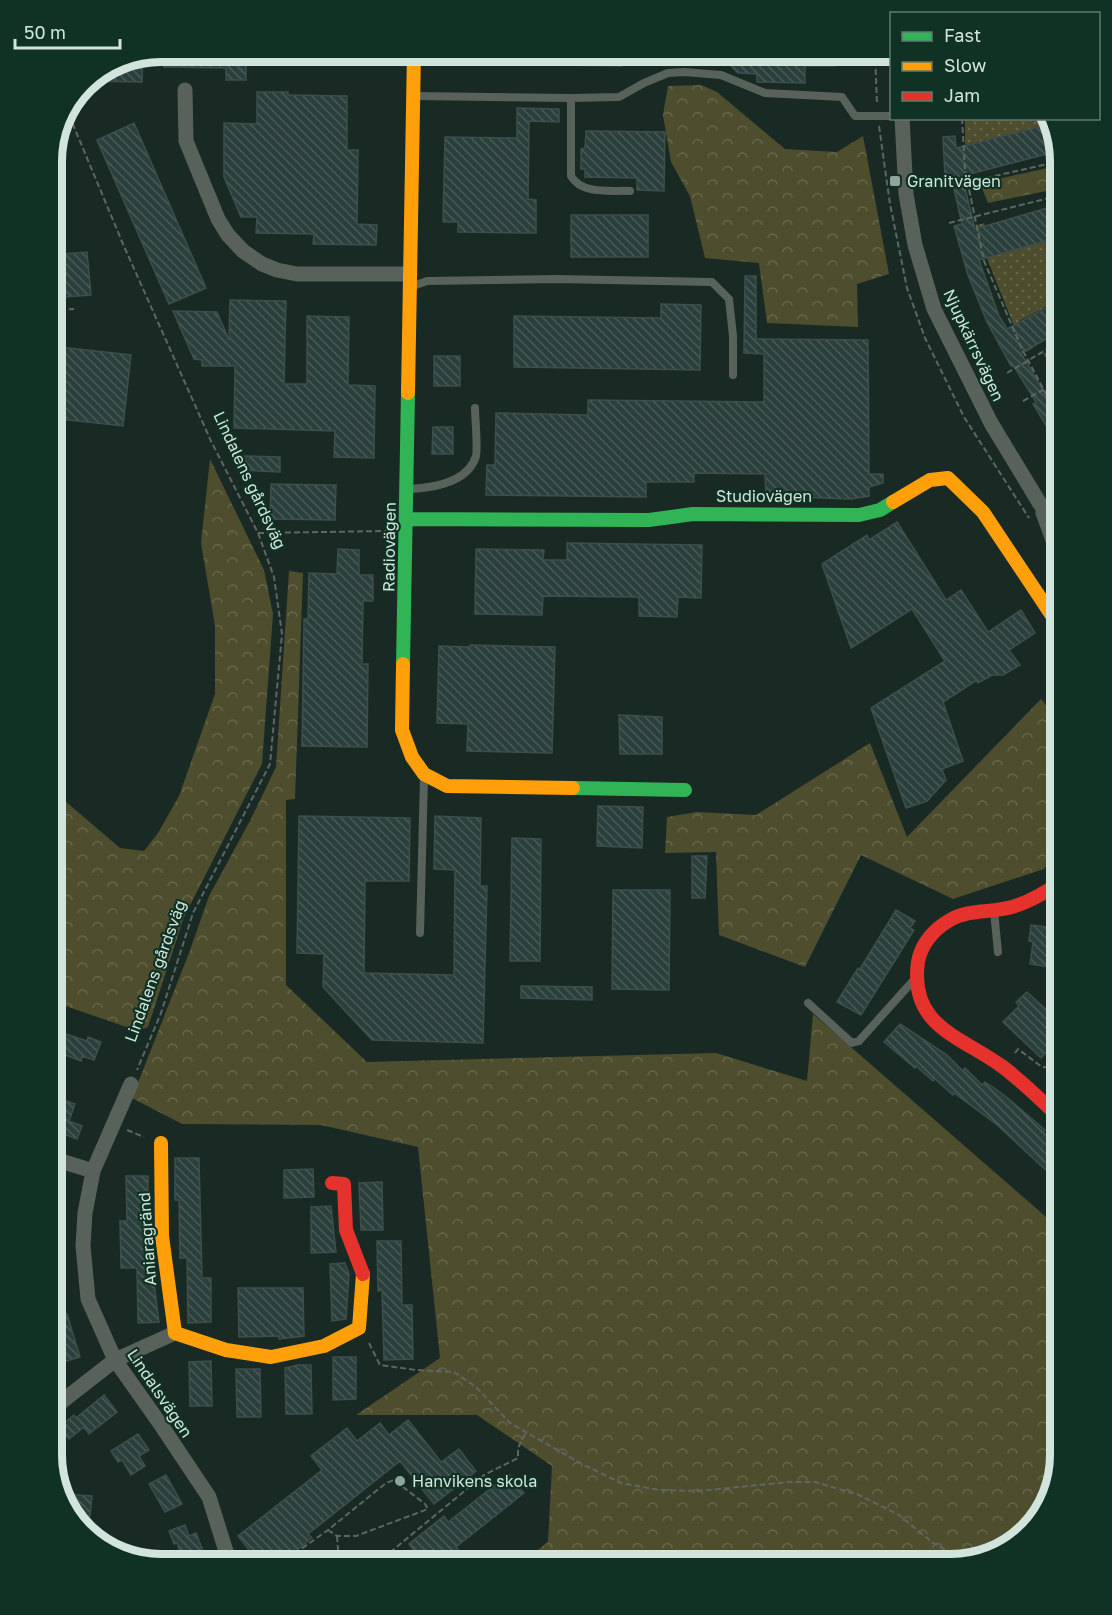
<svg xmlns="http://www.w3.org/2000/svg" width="1112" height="1615" font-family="'Golos Text',sans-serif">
<defs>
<pattern id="grass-dots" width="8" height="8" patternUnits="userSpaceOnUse" patternTransform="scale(1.5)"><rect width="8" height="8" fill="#4e4d2e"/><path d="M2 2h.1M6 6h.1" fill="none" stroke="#67664c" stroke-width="1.8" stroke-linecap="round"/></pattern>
<pattern id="forest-crowns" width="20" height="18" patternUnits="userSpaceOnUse" patternTransform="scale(1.5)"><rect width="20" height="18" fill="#4e4d2e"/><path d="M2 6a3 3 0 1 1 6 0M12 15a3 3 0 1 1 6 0" fill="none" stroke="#67664c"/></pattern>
<pattern id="building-back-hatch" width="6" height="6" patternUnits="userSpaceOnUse" patternTransform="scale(1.5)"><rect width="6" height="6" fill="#2b403c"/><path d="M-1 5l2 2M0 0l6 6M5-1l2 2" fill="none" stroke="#495b58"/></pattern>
</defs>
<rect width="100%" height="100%" fill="#182a23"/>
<path fill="url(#grass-dots)" d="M965,118L1050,119L1051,124L965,145Z
M984,223L992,254L1061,236V299L1019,321L1033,348L1026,352L1018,336L988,261L978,225Z"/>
<path fill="url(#forest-crowns)" d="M701,85L717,92L785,149L837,152L863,136L889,274L857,284L858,327L767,323L759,263L705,258L690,196L671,162L663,115L668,86Z
M1061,165V188L988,203L980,183Z
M1061,345V374L1059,375L1043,354Z
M210,459L264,570L273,614L262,764L184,917L148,1027L138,1031L51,1001V789L120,848L144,851L158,833L179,796L215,694V626L201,543Z
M289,571L303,573L295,799L286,800V985L367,1062L716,1053L807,1081L813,1014L1061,1230V1455L1046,1510L1006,1550L952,1564H520L548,1542L552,1466L477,1415H356L440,1358L418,1147L321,1125L182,1124L132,1098L189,953L209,896L251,819L276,767Z
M1041,699L1061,723V849L1044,869L953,899L861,855L805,967L719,935L716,852L665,853L667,817L697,812L756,815L870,743L907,837Z"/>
<path fill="url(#building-back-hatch)" stroke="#3e4e4b" stroke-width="1.5" d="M164,51H246V80H226V68L164,67Z
M556,51H623L622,66L556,65Z
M717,51H834L835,66H805V83L757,82V74L738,73Z
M143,55L142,82L86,81L119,59Z
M257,92H288V95L347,96V150H358L357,224L377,225L376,245L313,244L314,234L256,233L257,217H241L224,177V123L257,124Z
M517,108L559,109V122L529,121L528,199L536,200V233L458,232V222H443L445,137L517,138Z
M134,123L206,288L169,304L97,140Z
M1051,124L1059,151L962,176L975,229L1061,204V237L979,260L999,316L1007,329L1061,300V331L1021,353L1047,397L1061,389V450L1033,404L1036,402L1013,365L1011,366L987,322L968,275L954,226L962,224L951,176L945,177L943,137L955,136L956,148Z
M586,131L665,132L664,191L637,190V178L585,177V169H581V149L585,148Z
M571,215H648V257H571Z
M87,252L91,295L51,298V255Z
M745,276H756V339L868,340L869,474H883V483L869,487V496L851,499L766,496L765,474L694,473V482H646V497L486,495L487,465H495L496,413L588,415V400L764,402V354L744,353Z
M230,300L286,301L284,384H307V316L349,317L348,385L375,386L374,458L334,457L335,431L234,428L235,366H202V360L194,359L173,311L217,312L229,340Z
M661,304L701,305L700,370L514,367V316L661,318Z
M51,346L131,355L123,426L51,418Z
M434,356H460V386H434Z
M433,427H453V454H432Z
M243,456L280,457V472L242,470Z
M271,484L336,485L335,520L270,519Z
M897,522L946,600L961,590L988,632L1021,610L1035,633L1009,650L1020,665L1003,675H992L978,683L977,680L943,702L963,761L942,769L946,780L927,801L906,808L871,708L945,661L912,609L851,648L822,564L867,535L869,540Z
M567,543L702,545L701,598L678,597L677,617L639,616V597L543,596L542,615L475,614L476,549L544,550L543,560H567Z
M338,549L359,550V575H373V601H363L362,664H368L367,747L302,746L304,619H308L309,573L337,574Z
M470,645L555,647L552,753L467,751L468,724L437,723L439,646L470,647Z
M619,715L662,717V754H620Z
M598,806L643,807L642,848L597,846Z
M299,816L410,818L409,881H365L364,973L454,975L455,870L434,869L435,816L481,818L480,886H487L483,1043L372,1040L323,987L324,954L297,953Z
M512,838L541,839L540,961H510Z
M692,856H707L705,898H692Z
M613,890H670L669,990L612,989Z
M896,910L915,921L910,928L914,930L861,1015L837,1002L858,968L860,969Z
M1031,925L1061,929V969L1030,964L1033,942L1029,941Z
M521,986L592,987V1000L521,998Z
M1027,992L1061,1023V1037L1041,1058L1003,1022L1019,1006L1016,1002Z
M900,1024L947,1055L963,1071L965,1068L982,1085L985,1082L1004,1095L1045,1130L1043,1132L1061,1147V1184L996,1124L954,1093L953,1095L935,1079L933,1081L916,1066L915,1068L884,1042Z
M54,1030L87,1041L88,1037L101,1042L94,1060L82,1056L81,1061L60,1053L63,1046L51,1042Z
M55,1097L75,1104L69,1121L82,1126L77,1139L51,1129V1108Z
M175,1158H199L202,1278H211V1322L188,1323L187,1258H180L179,1200H175Z
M313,1169L314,1197L284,1198V1170Z
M126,1176H148V1236L159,1322L138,1323L137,1268H121L120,1221H127Z
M382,1182L383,1230H361L359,1183Z
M331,1206L336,1252L311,1253V1207Z
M377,1241H401L402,1305H412L413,1359L384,1360L382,1290L378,1291Z
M345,1263L349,1274L346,1319L332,1321L330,1264Z
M238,1288H303L304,1336L279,1339V1336L239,1337Z
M67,1314L80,1357L63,1362L52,1327L58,1325L56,1317Z
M333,1357H356V1399L333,1400Z
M211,1361L212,1406H190L189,1362Z
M298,1365H311L312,1414H286L285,1368Z
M236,1369H260L261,1417H237Z
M104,1395L117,1412L89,1434L84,1427L69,1439L59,1427L74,1415L76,1418Z
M408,1420L441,1462L459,1449L476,1471L434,1504L400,1461L308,1534L312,1538L292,1554L299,1564H260L238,1536L322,1470L311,1456L347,1428L357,1441L380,1423L389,1435Z
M138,1434L149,1450L139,1456L145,1466L131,1475L122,1460L118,1462L111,1451Z
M509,1474L524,1493L456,1547L470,1564H406L417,1555L409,1544L444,1516L448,1522Z
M166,1475L182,1504L165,1512L149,1484Z
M61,1494L92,1496L90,1516L71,1515L65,1509Z
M185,1525L189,1536L196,1533L208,1564H184L177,1543L174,1544L169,1531Z"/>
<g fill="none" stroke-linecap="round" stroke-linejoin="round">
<path stroke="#5e6662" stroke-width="2" stroke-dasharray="6 3" stroke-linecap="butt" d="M875,51L877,105
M69,115L123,244L211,441L258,533L274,577L282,634L270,764L193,913L161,1013L137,1070
M962,118L965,170L984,261L1022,349L1061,422
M879,126L890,204L907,288L925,338L964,417L1029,518
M942,188L1061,161
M949,223L1061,195
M51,310L74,309
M1007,373L1061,341
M1023,401L1061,380
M258,533L387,531
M1015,1053L1018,1049L1042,1067L1059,1069L1061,1067
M127,1130L144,1137
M369,1343L380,1365L416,1370L454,1372L476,1387L510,1423L582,1464L621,1483L659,1490L699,1491L789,1482H815L859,1495L899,1515L933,1543L964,1561
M337,1536L339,1564
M280,1564L328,1530L386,1483L394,1480L425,1504L428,1509L356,1536H337L328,1530
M376,1564L484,1475L518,1458V1448L526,1432"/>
<path stroke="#59615b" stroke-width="8" d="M414,96L571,98V176C582,195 610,190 630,191
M571,98L619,97L644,83L668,73L684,72L721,75L765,93L842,97L855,116H892
M413,286L427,281L557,279L712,282L729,299L733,336V375
M408,489C432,488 468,483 476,456C478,446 475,419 475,408
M994,911L998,952
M420,933L424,778
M808,1003L852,1043L859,1041L912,982"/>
<path stroke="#59615b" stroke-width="15" d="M185,90L186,141L218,219L228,235L243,251L262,264L277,270L297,274H410
M902,118L906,194L915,245L934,309L991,423L1040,504L1061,528
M1043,513L1061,562
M1048,609L1061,586
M51,1158L93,1171L85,1213L83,1246L88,1299L115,1360L161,1425L209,1497L230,1564
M93,1171L131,1084
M51,1410L115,1360L175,1333"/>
<path stroke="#30b455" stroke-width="14" d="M406,519L649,520L693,514L859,515L880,510L893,502
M403,664L408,393
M573,788L685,790"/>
<path stroke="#ff9f0a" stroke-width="14" d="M408,393L414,51
M893,502L930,480L948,478L983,512L1061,629
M403,664L402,730L412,757L424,774L447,786L573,788
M161,1143L162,1236L175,1333L226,1350L271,1357L324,1346L359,1328L363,1274"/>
<path stroke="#e5322d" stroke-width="14" d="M1061,882C1046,892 1030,902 1012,907C991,913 969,909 950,920C934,929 921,944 918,962C909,1027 961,1036 1003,1067C1024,1083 1042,1101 1061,1119
M332,1183L344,1184L346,1230L363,1274"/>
</g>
<g fill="#91a49b" stroke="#103225" stroke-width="2">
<rect x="889" y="175" width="12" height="12" rx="3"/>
<circle cx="400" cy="1481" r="6"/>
</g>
<g text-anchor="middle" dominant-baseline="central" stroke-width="4.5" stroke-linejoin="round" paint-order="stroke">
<g font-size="16" fill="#d2e5dc" stroke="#103225" text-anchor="start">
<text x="907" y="181">Granitvägen</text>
<text x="412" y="1481">Hanvikens skola</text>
</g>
<g font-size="16" fill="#d2e5dc" stroke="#103225">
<text transform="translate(974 345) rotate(65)">Njupkärrsvägen</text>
<text transform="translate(250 480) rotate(65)">Lindalens gårdsväg</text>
<text x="764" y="496">Studiovägen</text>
<text transform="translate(389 547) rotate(-89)">Radiovägen</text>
<text transform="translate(155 971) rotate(-70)">Lindalens gårdsväg</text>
<text transform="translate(147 1239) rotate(-94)">Aniaragränd</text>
<text transform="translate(160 1393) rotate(56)">Lindalsvägen</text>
</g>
</g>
<path d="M0 0H1112V1615H0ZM161 62H951A99 99 0 0 1 1050 161V1455A99 99 0 0 1 951 1554H161A99 99 0 0 1 62 1455V161A99 99 0 0 1 161 62Z" fill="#103225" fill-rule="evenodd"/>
<path fill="none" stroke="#d2e5dc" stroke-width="8" d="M161 62H951A99 99 0 0 1 1050 161V1455A99 99 0 0 1 951 1554H161A99 99 0 0 1 62 1455V161A99 99 0 0 1 161 62Z"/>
<rect x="890" y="12" width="210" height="108" fill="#103225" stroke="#5e7a6e" stroke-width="1.5"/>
<rect x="902" y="32" width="30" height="9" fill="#30b455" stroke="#5e7a6e" stroke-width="1.5"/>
<text x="944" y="42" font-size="18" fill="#d2e5dc">Fast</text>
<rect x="902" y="62" width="30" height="9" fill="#ff9f0a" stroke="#5e7a6e" stroke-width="1.5"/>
<text x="944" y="72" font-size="18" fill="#d2e5dc">Slow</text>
<rect x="902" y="92" width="30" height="9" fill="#e5322d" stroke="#5e7a6e" stroke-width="1.5"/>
<text x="944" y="102" font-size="18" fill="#d2e5dc">Jam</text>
<path d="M15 39v9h105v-9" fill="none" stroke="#d2e5dc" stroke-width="3"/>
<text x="24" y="39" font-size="18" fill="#d2e5dc" stroke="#103225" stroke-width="4.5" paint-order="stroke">50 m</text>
</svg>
